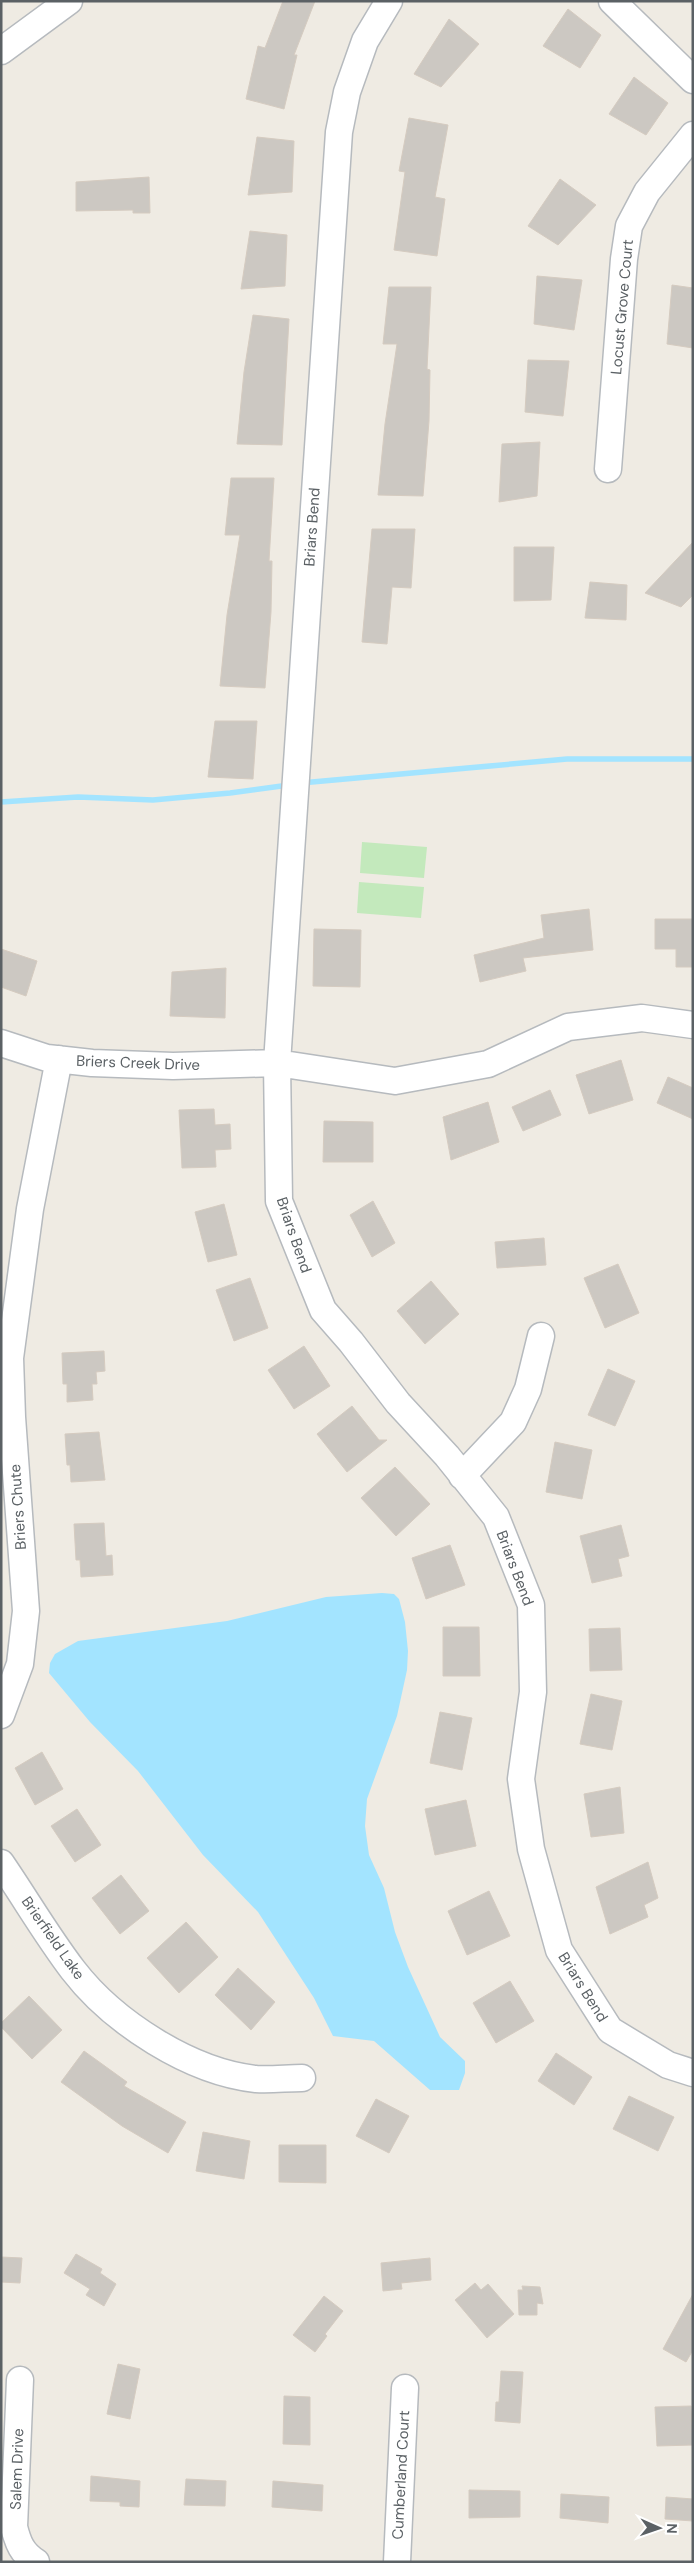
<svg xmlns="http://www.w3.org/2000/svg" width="694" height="2563" font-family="'DM Sans',sans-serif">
<rect width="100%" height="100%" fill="#efebe3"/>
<path fill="#c3e9bc" d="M362,842L427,847L424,878L360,873Z
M359,882L424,887L421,918L357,913Z"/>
<path fill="#a3e4ff" d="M382,1593L394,1594L399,1599L405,1622L408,1651L407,1670L397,1716L367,1799L365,1826L369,1855L384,1888L395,1932L408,1967L440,2037L465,2061V2073L459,2090H430L374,2041L333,2036L314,1998L258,1912L203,1855L138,1771L90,1722L49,1673L50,1663L55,1654L78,1641L227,1621L326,1597Z"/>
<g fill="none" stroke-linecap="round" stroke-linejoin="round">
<path stroke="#a3e4ff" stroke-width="5.5" d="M301,783L567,759H693
M1,802L78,797L153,800L230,793L289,785"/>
</g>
<path fill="#ccc8c2" stroke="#d5cbc0" d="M283,1H315L294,55H297L284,109L246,99L258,46L265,48Z
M568,9L601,35L580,68L543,46Z
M449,19L479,44L441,87L414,74Z
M634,77L668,103L646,135L609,114Z
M409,118L448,125L435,197L445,199L437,256L394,250L405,172L399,171Z
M257,137L294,141L292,192L248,195Z
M149,177L150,213H133V210L76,211V182Z
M560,179L596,205L558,245L528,226Z
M250,231L287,235L285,286L241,289Z
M537,276L582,280L574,330L534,324Z
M672,285L693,288V348L667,344Z
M389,287H431L427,369L430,370L429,421L423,496L378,495L385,424L397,344H383Z
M253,315L289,319L282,445L237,444L244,372Z
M528,360L569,361L563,416L525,412Z
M540,442L537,496L499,502L502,444Z
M231,478H274L269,561H272L271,612L265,688L220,686L227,615L240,535H225Z
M372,529H415L411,588L392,587L387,644L362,642Z
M693,542V595L681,607L645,593Z
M514,547H554L551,600L514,601Z
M590,582L627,585L626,620L585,618Z
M215,721H257L253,779L208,777Z
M589,909L593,950L523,958L526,971L480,982L474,955L544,938L541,915Z
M655,919H693V967H676V949H655Z
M314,929L361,930L360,987L313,986Z
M1,949L37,961L26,996L1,987Z
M226,968L225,1018L170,1016L172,972Z
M621,1060L633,1100L589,1114L576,1075Z
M668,1077L693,1088V1119L657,1103Z
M550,1090L561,1115L523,1131L512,1107Z
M488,1102L499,1142L451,1160L443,1117Z
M214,1109L215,1125L230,1124L231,1149L215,1150L216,1167L182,1168L179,1110Z
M324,1121L373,1122V1162H323Z
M373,1201L395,1243L372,1257L350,1215Z
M224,1204L237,1255L208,1262L195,1212Z
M544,1238L546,1265L497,1268L495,1242Z
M618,1264L639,1313L605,1328L584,1278Z
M250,1278L268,1328L234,1341L216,1290Z
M431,1281L459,1314L425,1344L397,1311Z
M304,1346L330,1386L294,1409L268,1370Z
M104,1351L105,1371L96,1372L97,1384H92L93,1400L67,1402V1384H63L62,1353Z
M608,1369L635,1381L615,1426L588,1415Z
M352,1406L379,1440H387L347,1472L317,1434Z
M99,1432L105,1480L71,1482L70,1465H67L65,1434Z
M555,1442L592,1450L582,1499L546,1492Z
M395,1467L430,1504L396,1536L361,1498Z
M104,1523L106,1556L112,1555L113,1575L81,1577L80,1560H76L74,1524Z
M621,1525L629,1556L618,1559L622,1576L592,1583L580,1536Z
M450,1545L465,1585L426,1599L412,1558Z
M443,1627H479L480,1676H443Z
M620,1628L622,1670L590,1671L589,1629Z
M591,1694L622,1701L612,1750L580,1744Z
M440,1712L472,1718L462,1770L430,1763Z
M42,1752L63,1789L35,1805L15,1768Z
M620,1787L624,1833L591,1837L584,1794Z
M466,1800L476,1846L435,1855L425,1809Z
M77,1809L101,1845L75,1862L51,1826Z
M648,1862L658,1898L644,1905L648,1917L610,1934L596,1887Z
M121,1875L149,1911L120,1934L92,1898Z
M489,1891L510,1936L467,1955L448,1911Z
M186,1922L218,1957L179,1993L147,1958Z
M238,1968L275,2002L251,2030L215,1995Z
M510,1981L534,2021L496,2043L473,2003Z
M29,1996L62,2030L32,2059L1,2027V2023Z
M84,2051L127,2082L124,2086L186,2122L168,2153L122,2126L61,2082Z
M556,2053L592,2077L574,2105L538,2081Z
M629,2096L674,2117L658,2151L613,2129Z
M376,2099L409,2116L389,2153L356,2136Z
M203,2132L250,2141L244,2179L196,2171Z
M279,2145H326V2183L279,2182Z
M76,2254L102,2269L100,2273L116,2284L104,2306L86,2295L90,2289L64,2273Z
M1,2257L22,2258L20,2283L1,2282Z
M430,2258L431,2280L401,2283L402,2289L383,2291L381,2263Z
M475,2283L481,2290L488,2284L514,2314L487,2338L455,2300Z
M522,2286L540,2287L543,2304L537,2303V2315H519L518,2290H523Z
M693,2294V2350L686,2362L663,2349Z
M324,2296L343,2311L325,2334L327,2336L315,2352L293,2335Z
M118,2364L140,2369L130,2419L107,2414Z
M501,2371L523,2372L520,2423L495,2421L496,2402H499Z
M284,2396L310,2397V2445L283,2444Z
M691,2406L693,2445L657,2446L655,2407Z
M91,2476L140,2481L139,2507L120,2506V2502L90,2501Z
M186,2479L226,2481L225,2506L184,2505Z
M273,2481L323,2485L322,2511L272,2507Z
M469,2490L520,2491V2517L469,2518Z
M561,2494L609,2497L608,2523L560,2518Z
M666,2497L693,2499V2521L665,2519Z"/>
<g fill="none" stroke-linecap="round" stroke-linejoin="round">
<defs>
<path id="minor" d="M389,1L365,41L347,92L339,132L277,1063L279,1201L323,1310L351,1342L398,1403L447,1456L496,1517L531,1605L533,1692L521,1779L531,1849L559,1950L610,2030L668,2065L693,2073
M612,1L693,80
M1,51L69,1
M608,469L624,259L629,226L647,192L693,135
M1,1043L47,1058L92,1063L173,1066L277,1063L395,1081L488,1064L568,1027L642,1018L693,1025
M462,1476L513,1422L528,1389L541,1336
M1,1715L20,1664L26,1611L12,1417L10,1358L30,1209L59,1059
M1,1863C25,1898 47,1936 73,1970C113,2022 190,2072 256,2079C271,2080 287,2078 302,2078
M20,2380L14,2527C18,2543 22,2553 36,2562
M397,2562L405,2388"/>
</defs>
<use href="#minor" stroke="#b6babe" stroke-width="29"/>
<use href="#minor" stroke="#fff" stroke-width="26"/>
</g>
<g text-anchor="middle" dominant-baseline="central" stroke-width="5" stroke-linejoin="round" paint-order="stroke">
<g font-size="15" fill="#5b6165" stroke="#fff">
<text transform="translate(622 307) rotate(-85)">Locust Grove Court</text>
<text transform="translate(312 527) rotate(-86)">Briars Bend</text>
<text transform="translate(138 1063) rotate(2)">Briers Creek Drive</text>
<text transform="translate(294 1235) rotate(71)">Briars Bend</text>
<text transform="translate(18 1507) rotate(-94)">Briers Chute</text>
<text transform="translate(515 1568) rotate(69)">Briars Bend</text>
<text transform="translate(53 1938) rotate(55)">Brierfield Lake</text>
<text transform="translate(583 1987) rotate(58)">Briars Bend</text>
<text transform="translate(17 2469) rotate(-88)">Salem Drive</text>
<text transform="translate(401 2475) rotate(-87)">Cumberland Court</text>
</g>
</g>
<rect width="694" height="2563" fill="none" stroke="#5b6165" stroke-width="5"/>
<g transform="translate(659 2528) rotate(92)" stroke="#ffffff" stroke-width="4" paint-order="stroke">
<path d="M0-4L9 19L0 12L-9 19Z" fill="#5b6165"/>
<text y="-8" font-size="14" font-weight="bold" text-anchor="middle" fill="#5b6165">N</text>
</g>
</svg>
